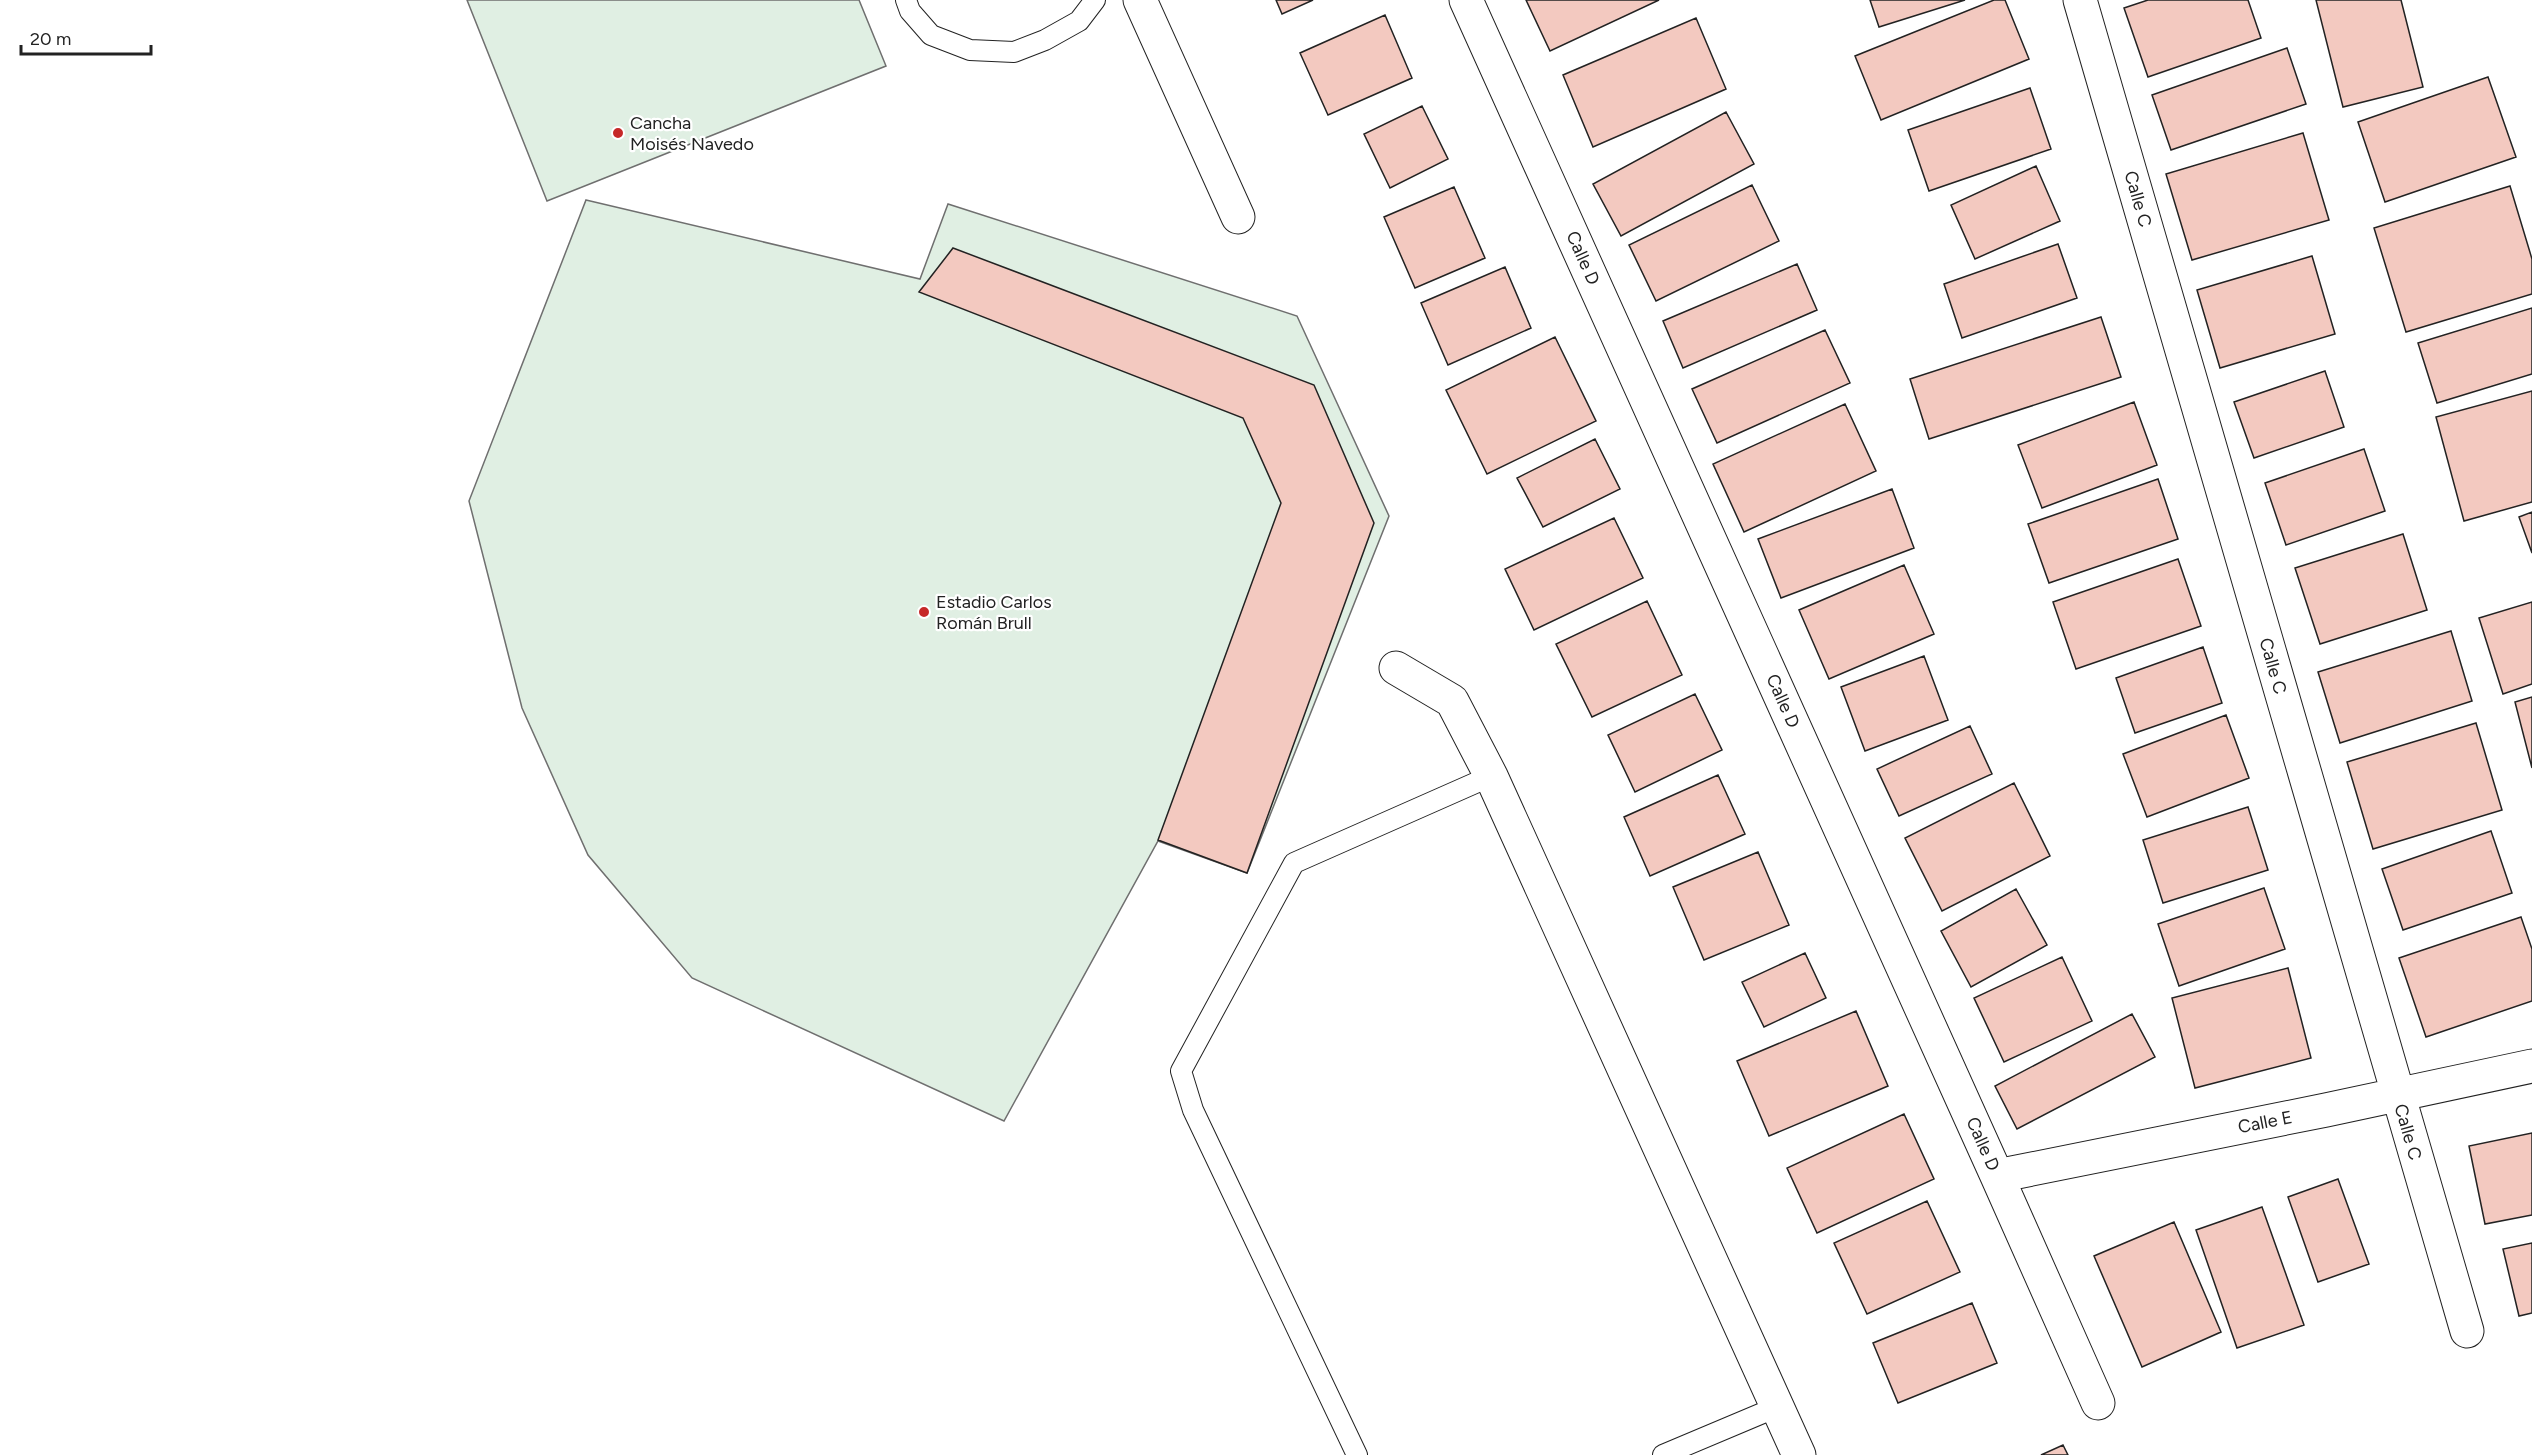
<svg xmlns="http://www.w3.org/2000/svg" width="2532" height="1455" font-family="Figtree,sans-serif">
<rect width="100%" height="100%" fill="#fff"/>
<path fill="#e0efe3" stroke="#6f6f6f" stroke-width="1.5" d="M467,0H859L886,66L547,201Z
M586,200L920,279L948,204L1297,316L1389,516L1247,873L1158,841L1004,1121L692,978L588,855L522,708L469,501Z"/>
<path fill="#f3c9c0" stroke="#222" stroke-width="1.5" d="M1276,0H1313L1282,14Z
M1526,0H1659L1550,51Z
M1870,0H1965L1879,27Z
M1994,0H2005L2029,59L1881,120L1855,56Z
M2148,0H2248L2261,38L2148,77L2124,8Z
M2316,0H2401L2423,87L2343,107Z
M1385,15L1412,78L1328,115L1300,53Z
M1696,18L1726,89L1593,147L1563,75Z
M2287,48L2306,104L2171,150L2152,95Z
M2488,77L2516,157L2385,202L2358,122Z
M2030,88L2051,149L1929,191L1908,130Z
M1422,106L1448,159L1390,188L1364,134Z
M1726,112L1754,164L1621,236L1593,184Z
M2303,133L2329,220L2192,260L2166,174Z
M2036,166L2060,221L1975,259L1951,205Z
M1752,185L1779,241L1656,301L1629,245Z
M2510,186L2532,259V294L2406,332L2374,228Z
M1454,187L1485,258L1415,288L1384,217Z
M2058,244L2077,298L1962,338L1944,284Z
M953,248L1314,385L1374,523L1247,873L1158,840L1281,503L1243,418L919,292Z
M2312,256L2335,334L2220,368L2197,290Z
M1797,264L1817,310L1683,368L1663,321Z
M1505,267L1531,328L1448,365L1421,303Z
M2532,308V374L2437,403L2418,343Z
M2101,317L2121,377L1929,439L1910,379Z
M1825,330L1850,383L1717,443L1692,389Z
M1555,337L1596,421L1487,474L1446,390Z
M2325,371L2344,427L2254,458L2234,402Z
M2532,391V502L2464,521L2436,417Z
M2134,402L2157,465L2042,508L2018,445Z
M1845,404L1876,471L1744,532L1713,464Z
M1595,439L1620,489L1543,527L1517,478Z
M2364,449L2385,511L2286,545L2265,483Z
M2158,479L2178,539L2049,583L2028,524Z
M1892,489L1914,548L1781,598L1758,539Z
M2532,512V553L2519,517Z
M1614,518L1643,578L1534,630L1505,569Z
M2403,534L2427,610L2320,644L2295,568Z
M2178,559L2201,626L2076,669L2053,602Z
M1904,565L1934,634L1829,679L1799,610Z
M1647,601L1682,675L1592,717L1556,644Z
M2532,602V684L2503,694L2479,618Z
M2451,631L2472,701L2340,743L2318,672Z
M2203,647L2222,703L2135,733L2116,678Z
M1924,656L1948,720L1865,751L1841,687Z
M1695,694L1722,750L1635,792L1608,735Z
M2532,697V768L2515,702Z
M2226,715L2249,778L2147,817L2123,754Z
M2476,723L2502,810L2373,849L2347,762Z
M1970,726L1992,774L1899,816L1877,769Z
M1718,775L1745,834L1650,876L1624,817Z
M2014,783L2050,856L1942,911L1905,838Z
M2248,807L2268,870L2163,903L2143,840Z
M2491,831L2512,893L2403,930L2382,869Z
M1758,852L1789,925L1704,960L1673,887Z
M2264,888L2285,949L2179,986L2158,924Z
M2016,889L2047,945L1971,987L1941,931Z
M2521,917L2532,949V1001L2426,1037L2399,958Z
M1805,953L1826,998L1764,1027L1742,982Z
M2062,957L2092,1021L2004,1062L1974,998Z
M2288,968L2311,1058L2195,1088L2172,998Z
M1856,1011L1888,1086L1769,1136L1737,1061Z
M2132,1014L2155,1057L2017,1129L1995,1086Z
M1904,1114L1934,1179L1817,1233L1787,1168Z
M2532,1133V1215L2485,1224L2469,1146Z
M2338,1179L2369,1264L2318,1282L2288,1197Z
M1927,1201L1960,1272L1867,1314L1834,1243Z
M2262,1207L2304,1325L2237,1348L2196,1230Z
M2174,1222L2221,1332L2142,1367L2094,1256Z
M2532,1243V1313L2519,1316L2503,1249Z
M1972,1303L1997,1363L1898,1403L1873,1343Z
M2063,1445L2068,1455H2041Z"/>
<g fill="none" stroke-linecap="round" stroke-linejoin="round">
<defs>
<path id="service" d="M906,0L910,11L931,35L970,50L1014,52L1045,40L1079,21L1095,0
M1357,1455L1193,1110L1181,1071L1294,863L1491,776
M1663,1455L1777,1407"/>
<path id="minor" d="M1140,0L1238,217
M1466,0L1997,1176L2098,1403
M2080,0L2467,1331
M1396,668L1452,701L1491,776L1799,1455
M1997,1176L2326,1110L2532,1066"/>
</defs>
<use href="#service" stroke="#222" stroke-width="22"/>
<use href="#minor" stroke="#222" stroke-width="35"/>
<use href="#service" stroke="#fff" stroke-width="20"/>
<use href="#minor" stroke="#fff" stroke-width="33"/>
</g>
<g fill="#c62828" stroke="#fff" stroke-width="2">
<circle cx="618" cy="133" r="6"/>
<circle cx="924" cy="612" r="6"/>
</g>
<g text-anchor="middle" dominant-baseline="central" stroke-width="4.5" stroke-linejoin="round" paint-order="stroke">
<g font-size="18" fill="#222" stroke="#fff" text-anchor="start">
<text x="630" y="123">Cancha<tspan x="630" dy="21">Moisés Navedo</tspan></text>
<text x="936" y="602">Estadio Carlos<tspan x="936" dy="21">Román Brull</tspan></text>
</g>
<g font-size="18" fill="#222" stroke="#fff">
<text transform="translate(2138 199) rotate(74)">Calle C</text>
<text transform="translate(1583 258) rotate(66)">Calle D</text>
<text transform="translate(2273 666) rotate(74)">Calle C</text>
<text transform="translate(1783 701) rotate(66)">Calle D</text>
<text transform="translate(2265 1122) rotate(-11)">Calle E</text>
<text transform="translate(2408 1132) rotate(74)">Calle C</text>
<text transform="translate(1983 1144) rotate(66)">Calle D</text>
</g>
</g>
<path d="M21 45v9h130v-9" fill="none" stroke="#222222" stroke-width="3"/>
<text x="30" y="45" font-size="18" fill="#222222" stroke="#ffffff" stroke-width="4.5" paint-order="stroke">20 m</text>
</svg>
